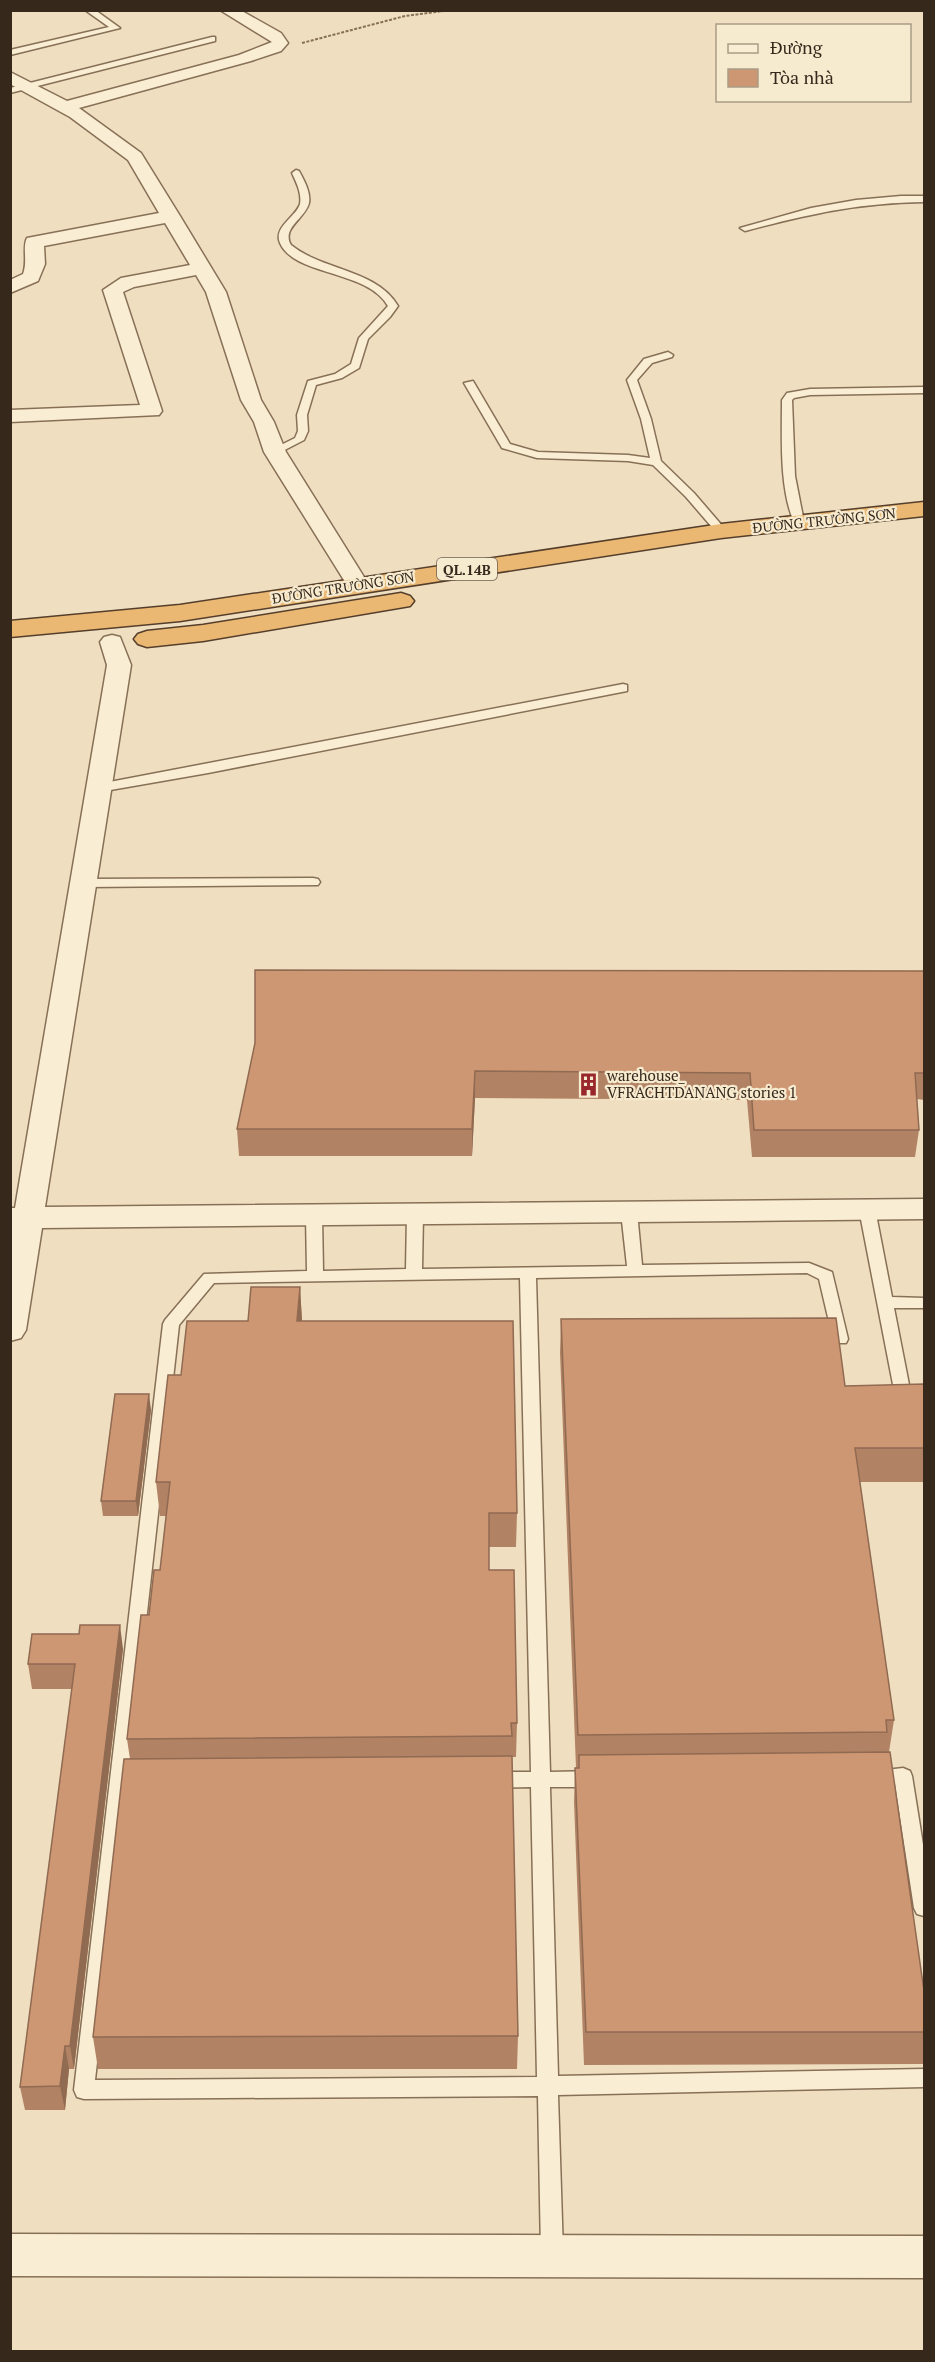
<svg xmlns="http://www.w3.org/2000/svg" width="935" height="2362" font-family="'PT Serif',serif">
<rect width="100%" height="100%" fill="#efdfc0"/>
<g fill="none" stroke-linecap="round" stroke-linejoin="round">
<defs>
<path id="service" d="M85,10H95L120,28L10,55V50L109,27Z
M212,37H215V41L10,93V88Z
M296,170L299,171C304,180 311,193 309,203C305,219 281,228 291,245C323,271 376,269 398,306L390,317L368,339L359,368L342,378L316,385L307,415L308,431L304,440L275,455L271,454V450L295,438L298,431L297,415L308,381L335,374L351,364L359,338L388,306C368,270 294,276 280,243C273,227 296,217 300,204C302,193 296,182 292,173Z
M901,196H924V202C858,203 809,214 745,231L740,228L811,208L856,200Z
M668,352L673,355L672,357L652,363L637,380L651,419L661,461L694,493L725,529V533H717L686,497L653,465L628,461L537,458L502,448L464,383L473,381L510,444L538,452L628,455L650,458L641,419L627,380L644,359Z
M924,387V393L810,395L794,398L792,400L795,476L804,522L799,525L795,524C779,491 782,437 782,400L787,393L810,389Z
M623,684L627,685V691L208,773L99,792L93,788L99,784Z
M313,878L318,879L320,882L318,885L85,887L78,883L85,879Z
M867,1204L875,1209L892,1297L924,1298V1308H894L912,1400L910,1404H898L896,1400L859,1209Z
M629,1207L637,1212L642,1265L809,1263L832,1272L848,1339L846,1343H834L819,1279L807,1273L536,1278L550,1772L596,1771L603,1773L605,1779L603,1785L596,1787H550L558,2076L924,2069V2087L558,2095L563,2253L560,2260L552,2263L544,2260L541,2253L538,2096L84,2099L77,2097L74,2090L163,1324L165,1320L204,1274L307,1271L306,1216L314,1211L322,1216L323,1271L406,1269L407,1215L415,1210L423,1215L422,1269L627,1266L621,1212ZM520,1278L531,1772H494L487,1774L485,1780L487,1786L494,1788L531,1787L537,2077L95,2080L179,1325L214,1283Z
M903,1768L910,1771L912,1776L924,1851V1916L917,1914L914,1908L895,1784L875,1785L868,1782L866,1777L868,1772Z"/>
<path id="minor" d="M220,10H240L281,33L288,43L281,51L251,61L79,108L141,153L180,216L226,292L261,400L274,422L286,452L369,585L366,590L358,592L350,590L347,585L264,452L254,422L241,400L206,292L196,275L134,287L123,292L162,411L159,415L10,422V410L140,405L103,290L121,278L190,265L165,223L44,246L45,264L38,281L10,293V280L23,274C28,261 22,247 27,238L159,213L128,160L70,117L10,84V72L67,101L239,55L272,42Z
M112,635L120,637L131,665L45,1207L924,1199V1219L42,1228L26,1330L21,1338L10,1341V1208H15L107,665L100,642L104,637Z
M10,2234L924,2236V2278L10,2276Z"/>
<path id="trunk" d="M924,502V516L721,538L180,621L10,637V621L180,605L721,524Z
M401,593L410,596L414,601L410,606L203,641L147,647L138,644L134,639L138,634L147,631L203,625Z"/>
</defs>
<use href="#service" stroke="#887057" stroke-width="3"/>
<use href="#minor" stroke="#887057" stroke-width="3"/>
<use href="#trunk" stroke="#553e2c" stroke-width="3"/>
<path stroke="#887057" stroke-width="2" stroke-dasharray="3 1.5" stroke-linecap="butt" d="M302,43L405,16L451,10"/>
<use href="#service" fill="#f9edd3" fill-rule="evenodd"/>
<use href="#minor" fill="#f9edd3" fill-rule="evenodd"/>
<use href="#trunk" fill="#eab872" fill-rule="evenodd"/>
</g>
<path fill="#b18264" d="M924,971V1100L917,1099L919,1130L915,1157H752L747,1100L475,1098L472,1156H239L237,1129L255,1043Z
M300,1287L302,1321L517,1513L516,1547H489V1570L517,1723L516,1757H512L518,2036L517,2069H98L93,2037L130,1759L127,1739L149,1615L160,1570L166,1516H160L156,1482L248,1321Z
M561,1319L845,1386L924,1384V1482H860L894,1720L889,1752L924,1991V2059L923,2064L584,2065L574,1802L575,1768H576L560,1353Z
M151,1410L138,1516H103L101,1501Z
M123,1649L74,2069H69L65,2110H25L20,2087L72,1689H32L28,1664Z"/>
<path fill="#906a51" d="M475,1071V1098L472,1156V1129Z
M300,1287L302,1321H297Z
M149,1394L151,1410L138,1516L136,1501Z
M120,1625L123,1649L74,2069L70,2046Z
M65,2046L69,2069L65,2110L60,2086Z"/>
<path fill="#ce9774" stroke="#906a51" stroke-width="1.5" d="M255,970L924,971V1073H915L919,1130H754L750,1073L475,1071L472,1129H237L255,1043Z
M251,1287H300L297,1321H513L517,1513H489V1570H514L517,1723H511L512,1736L127,1739L141,1615H149L154,1570H160L170,1482H156L168,1375H181L187,1321H248Z
M836,1318L845,1386L924,1384V1448H855L894,1720H886L887,1732L578,1735L561,1319Z
M115,1394H149L136,1501H101Z
M80,1625H120L70,2046H65L60,2086L20,2087L75,1664H28L32,1634H79Z
M890,1752L924,1991V2032H586L575,1768H579V1755Z
M512,1756L518,2036L93,2037L124,1759Z"/>
<defs>
<symbol id="building-bare" viewBox="-9 -9 18 18"><path d="M-4-6H4V6H1V3H-1V6H-4ZM-2.5-4.3h1.7v1.8h-1.7ZM.8-4.3h1.7v1.8H.8ZM-2.5-1h1.7V.8h-1.7ZM.8-1h1.7V.8H.8Z" fill="#98262a" stroke="#f6eacf" stroke-width="2.5" paint-order="stroke"/></symbol>
</defs>
<g fill-rule="evenodd">
<use href="#building-bare" x="572" y="1068" width="33" height="33"/>
</g>
<g text-anchor="middle" dominant-baseline="central" stroke-width="4.5" stroke-linejoin="round" paint-order="stroke">
<g font-size="14" fill="#37281c" stroke="#f6eacf">
<text transform="translate(824 520) rotate(-6)">ĐƯỜNG TRƯỜNG SƠN</text>
<text transform="translate(343 587) rotate(-9)">ĐƯỜNG TRƯỜNG SƠN</text>
</g>
<rect fill="#f6eacf" stroke="#706252" stroke-width="1.5" x="437" y="558" width="60" height="22" rx="4.5"/>
<g font-size="14" font-weight="bold" fill="#37281c">
<text x="467" y="569">QL.14B</text>
</g>
<g font-size="15" fill="#37281c" stroke="#f6eacf" text-anchor="start">
<text x="607" y="1075">warehouse_<tspan x="607" dy="17">VFRACHTDANANG stories 1</tspan></text>
</g>
</g>
<rect width="935" height="2362" fill="none" stroke="#37281c" stroke-width="24"/>
<rect x="716" y="24" width="195" height="78" fill="#f6eacf" stroke="#aa9c87" stroke-width="1.5"/>
<rect x="728" y="44" width="30" height="9" fill="#f9edd3" stroke="#aa9c87" stroke-width="1.5"/>
<text x="770" y="54" font-size="18" fill="#37281c">Đường</text>
<rect x="728" y="69" width="30" height="18" fill="#ce9774" stroke="#aa9c87" stroke-width="1.5"/>
<text x="770" y="84" font-size="18" fill="#37281c">Tòa nhà</text>
</svg>
